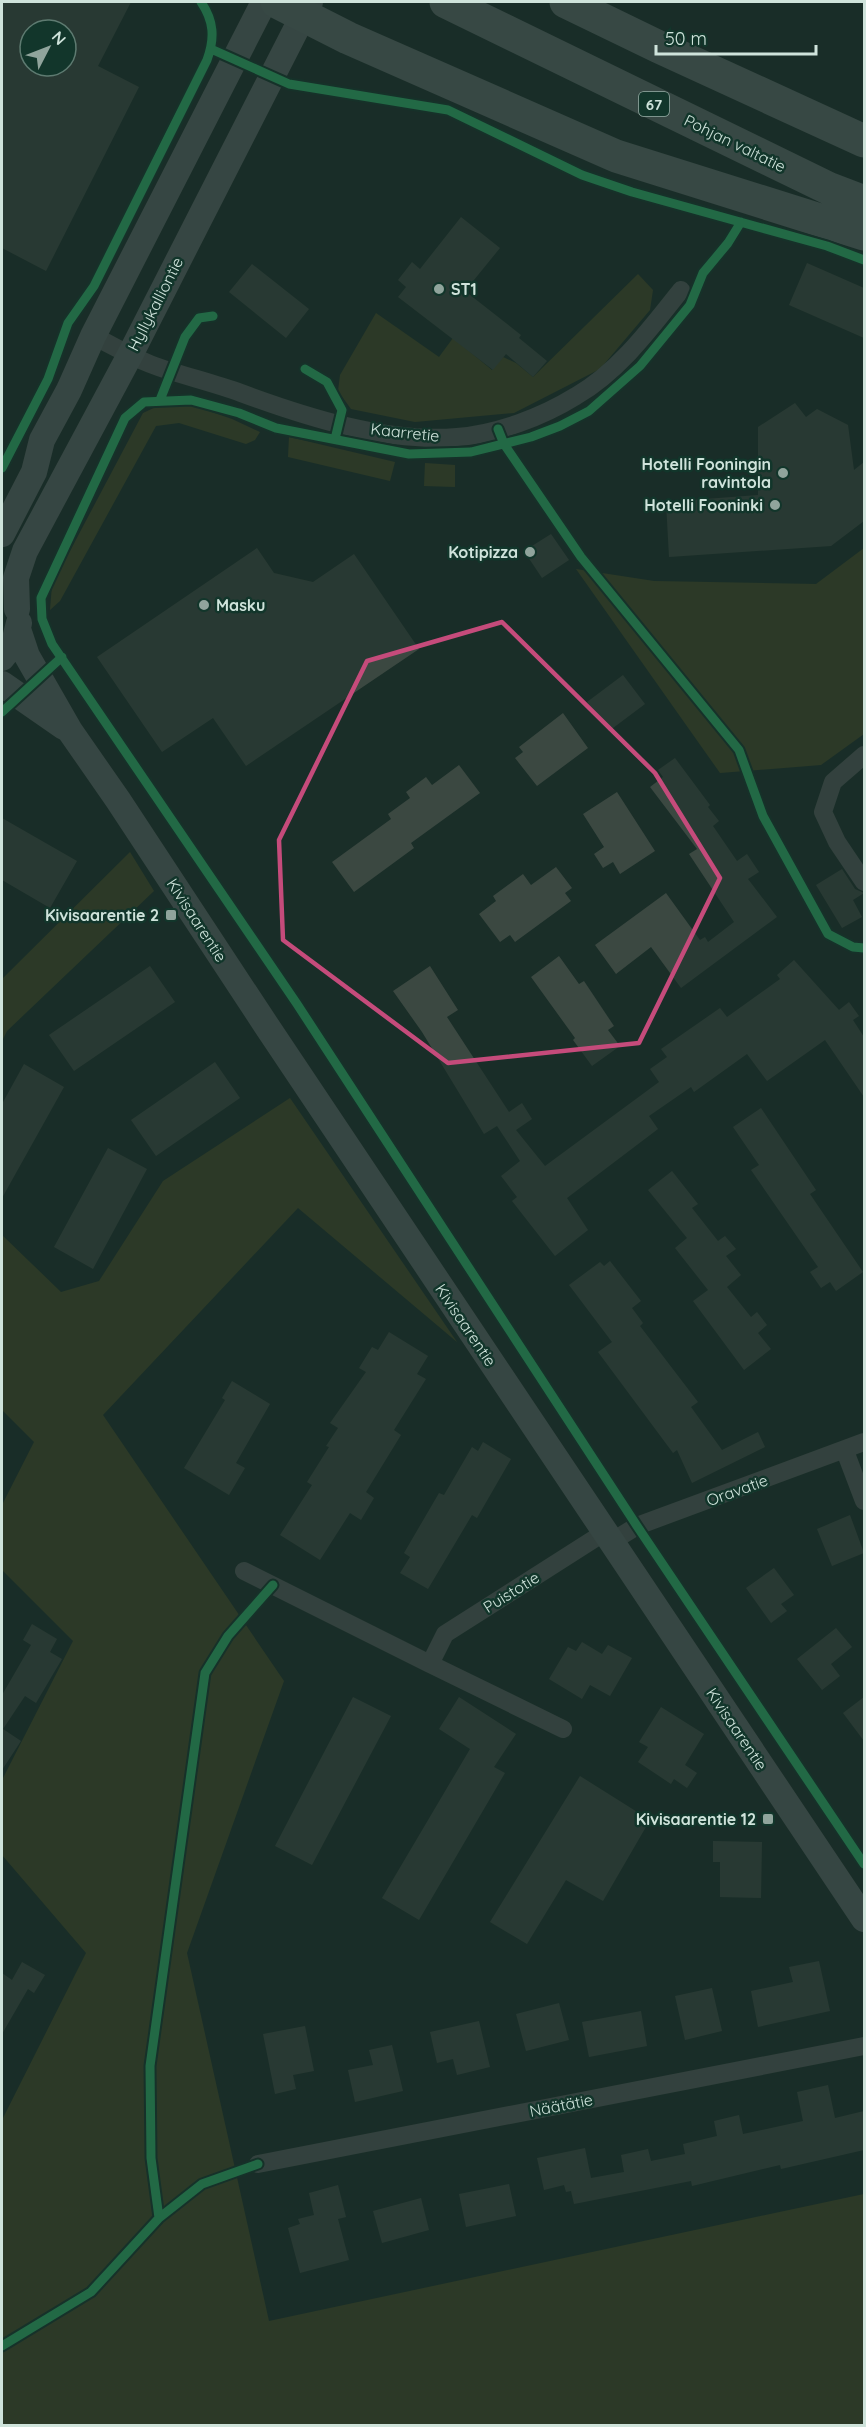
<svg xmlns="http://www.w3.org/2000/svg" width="866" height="2427" font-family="Quicksand,sans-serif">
<rect width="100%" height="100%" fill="#1a2e28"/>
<path fill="#434826" d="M638,274L653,290L650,310L600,369L514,413L415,422L351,409L338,391L340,375L376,313L439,357L453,338L492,370L503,357L516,363L533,377Z
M191,405L232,419L260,432L255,440L246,444L179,423L156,426L60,601L50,610L52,585L143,413L158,406Z
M289,437L395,462L390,481L288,457Z
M425,463L455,465V487L424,486Z
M864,548V734L821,765L720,773L576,569L654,581L816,584Z
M130,852L154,891L7,1031L2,1041V979Z
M290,1098L457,1342L298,1208L103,1415L284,1681L187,1953L269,2321L864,2194V2425H2V2120L86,1953L2,1855V1780L73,1641L2,1570V1505L34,1442L2,1410V1235L61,1292L99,1281L163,1181Z"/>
<path fill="#3b4841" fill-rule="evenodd" d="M2,2H131L98,66L139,87L46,271L2,248ZM30,30H66V66H30Z
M461,217L500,248L465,291L521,335L519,338L547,361L533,377L506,354L493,370L398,297L406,287L398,280L412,262L420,269Z
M807,263L864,288V338L789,305Z
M252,264L309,309L286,338L229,292Z
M795,403L806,417L817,409L848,425L854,470L864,462V521L831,546L669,557L666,502L758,495V427Z
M551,534L569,560L542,578L524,551Z
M257,548L274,573L313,582L354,554L419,649L246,766L213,718L162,752L97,657Z
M623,675L645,704L609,731L587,702Z
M563,713L588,748L537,786L515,758L523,752L519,747Z
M675,758L710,805L708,807L719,821L713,826L737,861L747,854L759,872L748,879L777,917L681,988L651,947L616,974L595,945L666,893L700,940L705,937L708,942L734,922L689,854L697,849L650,787L663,777L658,770Z
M459,765L480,793L411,843L414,848L354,892L332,862L391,819L388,814L410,798L406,792L426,777L432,785Z
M617,792L655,851L620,874L613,862L603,868L594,854L604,847L583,814Z
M2,818L77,861L50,908L2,880Z
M556,867L572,888L565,893L571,901L515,942L510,935L500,942L479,914L496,901L493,896L523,874L531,885Z
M842,869L855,889L864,893L853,900L862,917L842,928L816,885Z
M559,956L579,984L584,981L614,1026L608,1030L620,1046L592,1066L573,1040L575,1038L531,977Z
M794,960L839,1010L849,1002L859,1016L853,1020L864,1037V1097L825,1040L767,1081L747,1054L694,1092L691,1087L649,1116L658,1129L567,1198L588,1230L555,1256L512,1201L517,1197L501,1176L520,1161L497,1126L484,1134L422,1032L393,991L430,966L458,1010L447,1017L509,1112L522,1103L532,1119L516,1130L545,1166L659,1082L650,1069L667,1057L661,1049L720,1008L727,1017L780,979L777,975Z
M150,966L175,1002L74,1071L49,1035Z
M215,1062L240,1098L156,1156L131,1120Z
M24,1064L64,1087L2,1198V1104Z
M761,1108L816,1190L810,1194L863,1272L836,1291L830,1282L821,1288L810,1272L818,1267L751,1170L759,1165L733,1127Z
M108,1148L147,1169L93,1269L54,1247Z
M672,1171L698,1204L692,1208L718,1241L725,1236L736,1249L726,1256L741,1275L727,1287L751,1317L757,1312L767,1325L758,1333L771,1349L744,1370L693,1301L708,1290L675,1248L687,1238L648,1190Z
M610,1261L641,1301L632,1308L643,1323L640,1326L698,1402L691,1407L722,1450L758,1432L765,1447L692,1483L677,1450L673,1453L598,1352L612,1342L569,1285L600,1262L604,1266Z
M389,1332L428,1356L417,1374L426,1379L394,1430L401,1435L366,1492L374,1498L361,1520L350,1513L320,1560L280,1535L312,1485L307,1482L329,1447L326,1446L338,1428L330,1423L366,1372L359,1368L372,1347L378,1350Z
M232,1381L270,1404L236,1463L245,1468L229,1495L184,1468L225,1400L222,1398Z
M483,1442L511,1459L477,1518L472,1515L428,1589L400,1573L410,1557L404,1553L439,1493L444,1495L472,1447L478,1451Z
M850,1515L864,1553L832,1566L817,1529Z
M774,1568L794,1595L781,1604L787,1611L771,1623L746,1588Z
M32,1624L57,1639L50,1652L62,1659L36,1703L25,1696L3,1729L21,1741L2,1770V1695L31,1645L23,1640Z
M836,1628L852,1647L831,1664L840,1676L822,1690L797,1659Z
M582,1642L602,1654L608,1645L632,1658L610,1696L590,1685L582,1699L549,1679L568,1647L576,1651Z
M353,1697L391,1716L312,1865L275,1846Z
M459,1697L516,1734L494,1767L505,1773L419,1920L382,1898L470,1749L439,1729Z
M864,1697V1741L843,1713Z
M661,1707L704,1734L685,1765L697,1773L687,1788L674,1779L671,1784L638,1762L648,1747L639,1742Z
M580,1776L650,1820L603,1901L566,1880L527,1944L490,1922Z
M713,1841L762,1842L761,1898L720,1897V1862H713Z
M819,1961L830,2011L758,2027L751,1991L793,1982L789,1967Z
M22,1962L45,1975L34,1993L28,1989L2,2034V1973L12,1980Z
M712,1988L722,2031L685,2040L675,1996Z
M559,2003L569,2040L526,2051L516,2014Z
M641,2011L647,2046L589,2057L582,2022Z
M479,2021L490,2067L457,2075L453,2059L437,2063L430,2032Z
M305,2026L314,2071L293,2075L296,2089L275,2094L263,2034Z
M392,2045L403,2091L355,2102L348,2070L373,2065L369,2050Z
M828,2085L835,2118L864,2111V2150L781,2169L780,2165L692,2186L691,2181L574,2204L571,2191L566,2192L564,2185L544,2190L537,2158L585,2148L591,2178L624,2172L621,2155L648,2149L651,2161L685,2154L683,2144L717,2136L714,2121L739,2115L743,2134L803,2121L797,2092Z
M509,2184L516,2216L466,2227L459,2194Z
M338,2185L346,2217L338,2219L349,2260L300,2273L288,2228L300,2224L298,2219L314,2215L309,2193Z
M421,2198L429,2230L382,2243L373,2211Z"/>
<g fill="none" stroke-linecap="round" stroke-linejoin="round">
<path stroke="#525a59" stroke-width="18" d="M93,336C112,345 130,356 150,364C179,375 211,382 241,393C306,417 387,443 457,437C497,434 542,417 576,396C619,371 650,329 681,290
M864,755L833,782L823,812L837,842L864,882
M845,1451L864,1501
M611,1542L637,1526L864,1442
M244,1571L430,1664L445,1634L605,1532
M430,1664L563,1729
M258,2164L864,2046"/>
<path stroke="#5a6464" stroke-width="26" d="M2,534L34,472L42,440L69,390L93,336L264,2
M17,609L16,578L25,551L130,355L310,2
M18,629L27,656L70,731L118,800L266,1025L864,1919
M2,658L14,643L19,623
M2,684L64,727"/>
<path stroke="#5b6867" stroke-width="33" d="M277,2L348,38L616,156L864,234
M446,2L830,189L864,202
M566,2L659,47L864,141"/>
<defs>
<path id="cycleway" d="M211,49L289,84L448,110L582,175L632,192L827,246L864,260
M741,222L728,243L703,273L690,305L640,366L589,411L560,426L531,437L471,452L409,454L276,428L239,413L191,400L144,402L125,418L41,598L42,619L52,644L297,1004L637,1526L864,1864
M305,369L327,382L342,410L335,439
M160,400L185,337L199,318L213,316
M498,429L504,444L581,557L739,750L763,816L828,934L853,947L864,948
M2,468L48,379L68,323L94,286L207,60C215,38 214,21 201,2
M2,712L62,657
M159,2218L151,2158L150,2066L205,1673L228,1636L273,1585
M2,2346L91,2292L159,2218L202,2184L258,2164"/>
</defs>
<use href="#cycleway" stroke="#12362b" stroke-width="13"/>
<use href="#cycleway" stroke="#2db169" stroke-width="9"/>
</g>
<path d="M0 0H866V2427H0ZM502,622L655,773L720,878L639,1043L448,1063L283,940L279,840L367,661Z" fill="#1a2e28" fill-opacity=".55" fill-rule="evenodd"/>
<path fill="none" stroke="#c54b7b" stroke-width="4.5" stroke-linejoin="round" d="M502,622L655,773L720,878L639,1043L448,1063L283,940L279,840L367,661Z"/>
<g fill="#90a49c" stroke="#12362b" stroke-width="2">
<circle cx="439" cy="289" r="6"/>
<circle cx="783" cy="473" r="6"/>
<circle cx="775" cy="505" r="6"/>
<circle cx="530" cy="552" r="6"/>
<circle cx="204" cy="605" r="6"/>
<rect x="165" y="909" width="12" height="12" rx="3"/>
<rect x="762" y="1813" width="12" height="12" rx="3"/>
</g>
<g text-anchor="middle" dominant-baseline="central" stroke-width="5" stroke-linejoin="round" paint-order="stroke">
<rect fill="#12362b" stroke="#96afa6" stroke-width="1.5" x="639" y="92" width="30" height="24" rx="4.5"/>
<g font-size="15" font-weight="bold" fill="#cfe3db">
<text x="654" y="104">67</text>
</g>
<g font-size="16" fill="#cfe3db" stroke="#12362b">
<text transform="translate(735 143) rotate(26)">Pohjan valtatie</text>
<text transform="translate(155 304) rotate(-63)">Hyllykalliontie</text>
<text transform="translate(405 432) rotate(6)">Kaarretie</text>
<text transform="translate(197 920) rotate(57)">Kivisaarentie</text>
<text transform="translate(466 1325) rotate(56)">Kivisaarentie</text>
<text transform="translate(737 1490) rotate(-20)">Oravatie</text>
<text transform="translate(511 1592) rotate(-32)">Puistotie</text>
<text transform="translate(737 1729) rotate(56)">Kivisaarentie</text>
<text transform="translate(561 2105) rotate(-11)">Näätätie</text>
</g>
<g font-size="16" font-weight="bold" fill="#cfe3db" stroke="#12362b" text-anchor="end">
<text x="451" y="289" text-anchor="start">ST1</text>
<text x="771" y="464">Hotelli Fooningin<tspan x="771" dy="18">ravintola</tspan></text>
<text x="763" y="505">Hotelli Fooninki</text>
<text x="518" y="552">Kotipizza</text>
<text x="216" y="605" text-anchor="start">Masku</text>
<text x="159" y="915">Kivisaarentie 2</text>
<text x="756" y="1819">Kivisaarentie 12</text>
</g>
</g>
<rect width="866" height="2427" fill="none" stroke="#cfe3db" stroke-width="6"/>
<g transform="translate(48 48) rotate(48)"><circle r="28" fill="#12362b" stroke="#5e7b71" stroke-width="1.5"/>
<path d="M0-4.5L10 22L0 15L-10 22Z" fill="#90a49c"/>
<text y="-9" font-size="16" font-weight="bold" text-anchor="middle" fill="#cfe3db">N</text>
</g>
<path d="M656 45v9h160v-9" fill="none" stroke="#cfe3db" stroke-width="3"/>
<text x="665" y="45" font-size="18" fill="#cfe3db" stroke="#12362b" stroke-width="4.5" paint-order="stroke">50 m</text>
</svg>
